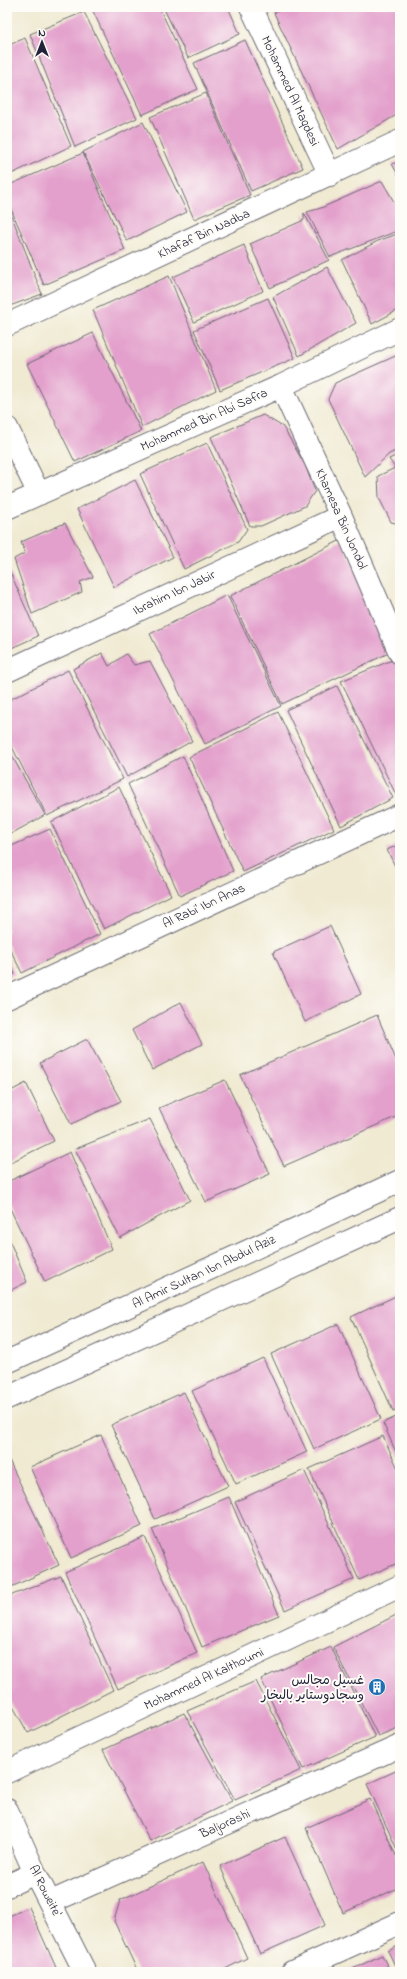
<svg xmlns="http://www.w3.org/2000/svg" width="407" height="1979" font-family="'Indie Flower','Playpen Sans Arabic',sans-serif">
<rect width="100%" height="100%" fill="#fdfcf7"/>
<filter id="ink" filterUnits="userSpaceOnUse"><feTurbulence type="fractalNoise" baseFrequency=".025" numOctaves="2"/><feDisplacementMap in="SourceGraphic" scale="8" xChannelSelector="R" yChannelSelector="G"/><feConvolveMatrix kernelMatrix="1 2 1 2 8 2 1 2 1" color-interpolation-filters="sRGB"/></filter>
<filter id="wash" filterUnits="userSpaceOnUse"><feTurbulence type="fractalNoise" baseFrequency=".012" numOctaves="4" result="noise"/><feDisplacementMap in="SourceGraphic" scale="16" xChannelSelector="R" yChannelSelector="G"/><feGaussianBlur stdDeviation="0.9" result="paint"/><feColorMatrix in="noise" values="0 0 0 0 0 0 0 0 0 0 0 0 0 0 0 0 0 1.4 0 .05"/><feComposite in="paint" operator="in"/></filter>
<g filter="url(#wash)">
<rect width="100%" height="100%" fill="#f0ead2"/>
<g id="blocks">
<path fill="#e3a0cc" d="M91,7H159L198,89L142,115Z
M163,7H228L240,34L188,58Z
M286,7H400V113L338,149L274,13Z
M84,12L137,118L75,147L30,34Z
M25,38L71,146L7,176V46Z
M245,40L303,168L251,191L194,63Z
M206,93L250,195L194,219L150,117Z
M143,122L187,212L127,241L83,152Z
M83,153L125,250L44,285L7,200V186Z
M400,161V178L392,164Z
M382,181L400,212V230L330,257L307,212L321,208Z
M7,204L42,294L7,307Z
M304,213L329,260L270,288L250,244L304,220Z
M400,233V309L372,324L342,260L378,241Z
M244,245L263,291L194,322L173,277Z
M327,267L356,323L299,356L273,297Z
M169,276L216,390L142,427L93,310Z
M268,298L295,358L220,390L194,330Z
M93,333L141,431L75,462L27,364Z
M400,354V449L389,454L365,477L328,399L335,383Z
M263,415L283,427L305,465L315,491L305,506L261,526H250L211,437Z
M207,443L247,529L238,542L184,569L140,474Z
M400,454V524L391,522L379,498L378,476L395,468L389,459Z
M135,480L173,557L114,587L77,509Z
M65,523L93,577L80,582L82,592L32,614L14,559L25,553L21,542Z
M341,540L397,649L282,704L230,596Z
M7,565L38,636L7,650Z
M227,595L281,706L205,744L150,634Z
M102,653L109,666L126,654L134,665L150,661L192,741L127,777L73,669Z
M397,658L400,665V798L398,799L341,681Z
M68,670L123,779L47,816L7,737V701Z
M337,686L393,798L341,826L286,710Z
M278,712L334,829L243,872L189,757Z
M7,747L45,815L7,836Z
M183,756L233,871L180,896L128,784Z
M119,787L171,895L104,929L51,822Z
M50,829L100,934L22,973L7,943V848Z
M400,844V876L387,850Z
M330,926L361,994L305,1022L273,952Z
M7,957L15,974L7,978Z
M181,1002L202,1044L152,1070L132,1030Z
M377,1015L400,1069V1115L284,1166L240,1075Z
M87,1039L121,1101L71,1124L40,1063Z
M225,1080L270,1174L206,1202L159,1108Z
M26,1083L54,1141L7,1164V1093Z
M150,1119L190,1200L120,1238L75,1149Z
M70,1152L112,1249L45,1282L7,1202V1182Z
M7,1235L27,1282L7,1292Z
M400,1294V1408L393,1411L351,1317Z
M338,1324L381,1419L314,1449L271,1354Z
M263,1358L307,1452L236,1484L192,1391Z
M184,1392L228,1486L155,1519L111,1425Z
M400,1415V1461L383,1423Z
M101,1435L142,1526L71,1558L30,1467Z
M383,1436L400,1473V1562L359,1580L309,1469Z
M7,1456L59,1565L7,1589Z
M304,1470L354,1579L285,1610L235,1502Z
M229,1497L279,1615L202,1647L152,1529Z
M145,1537L197,1653L118,1689L65,1572Z
M61,1576L113,1690L28,1733L7,1696V1597Z
M400,1613V1727L378,1736L333,1647Z
M331,1647L375,1737L303,1769L261,1679Z
M256,1681L301,1770L235,1800L187,1711Z
M184,1713L232,1801L150,1841L103,1750Z
M400,1769V1856L367,1784Z
M370,1799L400,1864V1887L343,1913L306,1828Z
M285,1837L325,1925L260,1954L220,1866Z
M203,1862L247,1958L219,1972H138L114,1921L120,1900Z
M29,1907L58,1972H7V1917Z
M400,1945V1972H398L388,1951Z
M382,1955L390,1972H346Z"/>
</g>
</g>
<g filter="url(#ink)">
<use href="#blocks" fill-opacity="0" stroke="#6a6870" stroke-width="1"/>
<g fill="none" stroke-linecap="round" stroke-linejoin="round">
<defs>
<path id="minor" d="M251,7L330,175
M7,325L400,141
M281,386L341,516L400,653
M7,428L39,494
M7,508L281,386L400,329
M7,671L341,516
M7,998L400,815
M7,1772L400,1586
M7,1810L35,1873L85,1972
M7,1886L35,1873
M51,1902L400,1746
M292,1972L400,1923"/>
<path id="tertiary" d="M7,1362L400,1181
M7,1398L400,1218"/>
</defs>
<use href="#minor" stroke="#6a6870" stroke-width="24"/>
<use href="#tertiary" stroke="#6a6870" stroke-width="24"/>
<use href="#minor" stroke="#fff" stroke-width="22"/>
<use href="#tertiary" stroke="#fff" stroke-width="22"/>
</g>
</g>
<defs>
<symbol id="building-disc" viewBox="-11 -11 22 22"><circle r="9.5" fill="#1f6fb2" stroke="#fdfcf7"/><path d="M-4-6H4V6H1V3H-1V6H-4ZM-2.5-4.3h1.7v1.8h-1.7ZM.8-4.3h1.7v1.8H.8ZM-2.5-1h1.7V.8h-1.7ZM.8-1h1.7V.8H.8Z" fill="#fff"/></symbol>
</defs>
<g fill-rule="evenodd">
<use href="#building-disc" x="367" y="1677" width="20" height="20"/>
</g>
<g text-anchor="middle" dominant-baseline="central" stroke-width="4" stroke-linejoin="round" paint-order="stroke">
<g font-size="13" fill="#22223b" stroke="#fdfcf7">
<text transform="translate(290 91) rotate(65)">Mohammed Al Maqdesi</text>
<text transform="translate(204 234) rotate(-25)">Khafaf Bin Nadba</text>
<text transform="translate(204 420) rotate(-24)">Mohammed Bin Abi Safra</text>
<text transform="translate(341 519) rotate(66)">Khamesa Bin Jondol</text>
<text transform="translate(174 593) rotate(-25)">Ibrahim Ibn Jabir</text>
<text transform="translate(204 906) rotate(-25)">Al Rabi' Ibn Anas</text>
<text transform="translate(204 1272) rotate(-25)">Al Amir Sultan Ibn Abdul Aziz</text>
<text transform="translate(204 1679) rotate(-25)">Mohammed Al Kalthoumi</text>
<text transform="translate(225 1824) rotate(-24)">Baljorashi</text>
<text transform="translate(45 1891) rotate(63)">Al Roweite'</text>
</g>
<g font-size="13" fill="#22223b" stroke="#fdfcf7" text-anchor="end">
<text x="364" y="1680">غسيل مجالس<tspan x="364" dy="15">وسجادوستاير بالبخار</tspan></text>
</g>
</g>
<rect width="407" height="1979" fill="none" stroke="#fdfcf7" stroke-width="24"/>
<g transform="translate(42 42)" stroke="#fdfcf7" stroke-width="3" paint-order="stroke">
<path d="M0-3L7 15L0 10L-7 15Z" fill="#22223b"/>
<text y="-6" font-size="11" font-weight="bold" text-anchor="middle" fill="#22223b">N</text>
</g>
</svg>
